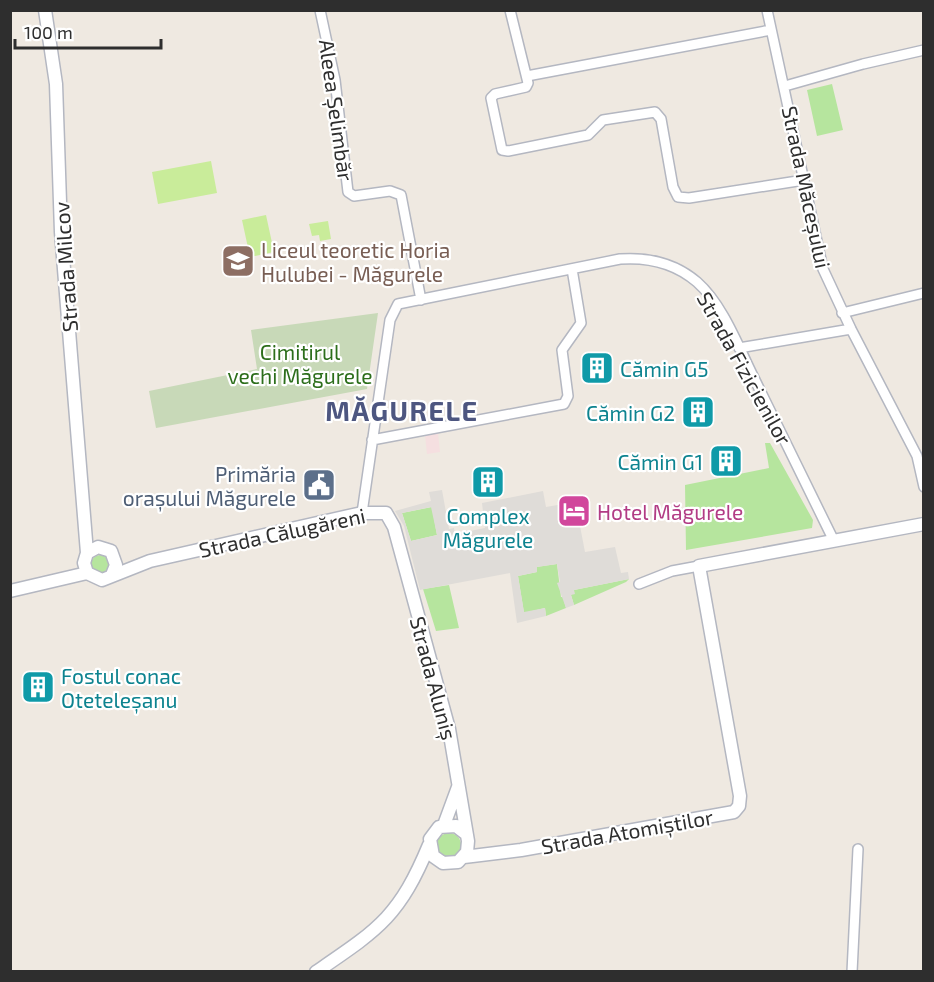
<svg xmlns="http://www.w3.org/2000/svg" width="934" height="982" font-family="'Exo 2',sans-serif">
<rect width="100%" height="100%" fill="#efe9e1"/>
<path fill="#f5dfe0" d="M438,433L440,452L427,454L425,435Z"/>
<path fill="#b6e59e" d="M832,84L843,130L817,136L807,90Z
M765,443H770L813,520L812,528L686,550L685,485L769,468Z
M432,507L437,535L411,541L402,513Z
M91 564a9 9 0 1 1 18 0a9 9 0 1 1-18 0Z
M557,564L561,597H563L566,608L546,616L545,608L524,613L518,576L537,572L536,567Z
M629,579L626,582L574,605L571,595L574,590Z
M449,585L459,628L436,631L423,589Z
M437 845a12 12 0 1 1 24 0a12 12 0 1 1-24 0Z"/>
<path fill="#c8d9b8" d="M378,313L367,389L156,428L149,391L257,369L251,330Z"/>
<path fill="#c9ec9a" d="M211,161L217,193L158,204L152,172Z
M266,215L274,252L250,257L242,220Z
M328,221L331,239L320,241L319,235L312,236L309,224Z"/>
<path fill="#dfdcd8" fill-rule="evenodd" d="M442,490L449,529L454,528L455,534L485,528L482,503L543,491L546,507L569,503L575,526H580L585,552L615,547L621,573L628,572L629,579L574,590L575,594L571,595L574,605L566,608L557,583L560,582L557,564L537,567V572L518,576L524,612L545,608L546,616L517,623L510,573L420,590L404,526L395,511L431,501L429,492ZM431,507L437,535L411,541L402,513Z"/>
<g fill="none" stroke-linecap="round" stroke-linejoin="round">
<defs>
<path id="street" d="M320,10L335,80L348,192L354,196L390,191L401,195L421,300
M510,10L528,83L526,87L495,94L491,98L502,150L508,151L588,135L603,120L655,112L661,119L673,187L678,197L689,198L804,180
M767,10L823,269L851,329L917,456L924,487
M527,76L771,30
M785,86L863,64L924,50
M842,313L924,293
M739,348L851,329
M372,440L564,404L568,396L562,350L581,323L572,269
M362,513L390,320L398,304L620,259C648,257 675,263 697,282C723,305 738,346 753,376C780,431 807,486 834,541
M639,584L672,571L699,566
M852,972L858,849"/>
<path id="secondary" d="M45,10L56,84L61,232L87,553
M112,575L116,565L111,551L98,547L87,553L84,563L87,573L102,580L150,561L362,513H386L394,527L449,729L468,841L467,852L458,862L443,863L433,856L430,839L439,827L456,826L465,833
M10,591L87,573
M444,825L458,787
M464,857L521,850L734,812L739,806L740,796L699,566L924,524
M316,972C379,929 399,917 429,845"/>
</defs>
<use href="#street" stroke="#b4b7c1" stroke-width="12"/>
<use href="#secondary" stroke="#b4b7c1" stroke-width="15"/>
<use href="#street" stroke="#fff" stroke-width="9"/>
<use href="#secondary" stroke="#fff" stroke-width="12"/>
</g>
<defs>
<symbol id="university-square" viewBox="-11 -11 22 22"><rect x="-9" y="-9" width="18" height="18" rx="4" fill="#8d6e63" stroke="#fff"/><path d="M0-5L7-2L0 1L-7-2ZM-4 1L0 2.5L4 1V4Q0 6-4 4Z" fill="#fff"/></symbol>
<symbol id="building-square" viewBox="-11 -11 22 22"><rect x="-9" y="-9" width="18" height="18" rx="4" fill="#0f9aa8" stroke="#fff"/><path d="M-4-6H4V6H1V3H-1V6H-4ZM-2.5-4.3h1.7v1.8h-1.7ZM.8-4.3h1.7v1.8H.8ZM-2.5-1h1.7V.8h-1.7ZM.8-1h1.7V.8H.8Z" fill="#fff"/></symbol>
<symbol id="civic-square" viewBox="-11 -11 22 22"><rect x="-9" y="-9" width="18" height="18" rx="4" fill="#5c6f8a" stroke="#fff"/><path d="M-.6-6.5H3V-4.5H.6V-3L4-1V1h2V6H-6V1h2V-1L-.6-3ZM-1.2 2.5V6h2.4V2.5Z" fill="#fff"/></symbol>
<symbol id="hotel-square" viewBox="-11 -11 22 22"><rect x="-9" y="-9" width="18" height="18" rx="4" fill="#d1479c" stroke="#fff"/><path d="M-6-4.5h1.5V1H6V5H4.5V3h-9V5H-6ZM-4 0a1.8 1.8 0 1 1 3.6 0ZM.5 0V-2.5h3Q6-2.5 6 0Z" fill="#fff"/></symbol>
</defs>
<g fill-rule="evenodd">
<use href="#university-square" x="219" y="242" width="38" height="38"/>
<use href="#building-square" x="578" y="349" width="38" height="38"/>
<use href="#building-square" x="679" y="393" width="38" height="38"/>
<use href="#building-square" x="707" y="442" width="38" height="38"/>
<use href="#building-square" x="469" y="463" width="38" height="38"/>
<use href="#civic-square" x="300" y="466" width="38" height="38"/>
<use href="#hotel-square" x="555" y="492" width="38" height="38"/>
<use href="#building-square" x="19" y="668" width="38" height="38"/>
</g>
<g text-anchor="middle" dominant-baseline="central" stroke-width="4.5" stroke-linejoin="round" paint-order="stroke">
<g font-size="21" fill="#2e2e2e" stroke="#fff">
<text transform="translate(337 110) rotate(82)">Aleea Șelimbăr</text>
<text transform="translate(807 187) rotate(78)">Strada Măceșului</text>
<text transform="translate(65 267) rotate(-94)">Strada Milcov</text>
<text transform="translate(745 368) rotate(61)">Strada Fizicienilor</text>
<text transform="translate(282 532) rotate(-12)">Strada Călugăreni</text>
<text transform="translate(434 678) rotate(75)">Strada Aluniș</text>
<text transform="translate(627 831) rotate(-10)">Strada Atomiștilor</text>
</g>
<g font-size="21" fill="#785e54" stroke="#fff" text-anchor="start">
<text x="261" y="249">Liceul teoretic Horia<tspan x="261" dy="24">Hulubei - Măgurele</tspan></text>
</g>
<g font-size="21" fill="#2c6e1b" stroke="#fff">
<text x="300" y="351">Cimitirul<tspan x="300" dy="24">vechi Măgurele</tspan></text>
</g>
<g font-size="21" fill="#0d838f" stroke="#fff" text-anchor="start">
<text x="620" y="368">Cămin G5</text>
<text x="675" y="412" text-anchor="end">Cămin G2</text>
<text x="703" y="461" text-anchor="end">Cămin G1</text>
<text x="488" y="515" text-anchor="middle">Complex<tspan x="488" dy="24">Măgurele</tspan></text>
<text x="61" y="675">Fostul conac<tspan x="61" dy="24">Oteteleșanu</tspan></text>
</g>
<g font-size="21" fill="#4e5e75" stroke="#fff" text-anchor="end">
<text x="296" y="473">Primăria<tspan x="296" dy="24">orașului Măgurele</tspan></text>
</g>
<g font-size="21" fill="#b23c85" stroke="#fff" text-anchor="start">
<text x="597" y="511">Hotel Măgurele</text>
</g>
<g font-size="27" font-weight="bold" letter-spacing="1.5" fill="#4d5680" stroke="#fff">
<text x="402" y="410">MĂGURELE</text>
</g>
</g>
<rect width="934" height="982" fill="none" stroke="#2e2e2e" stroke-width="24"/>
<path d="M15 39v9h146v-9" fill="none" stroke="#2e2e2e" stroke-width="3"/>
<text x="24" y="39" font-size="18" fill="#2e2e2e" stroke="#ffffff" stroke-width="4.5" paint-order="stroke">100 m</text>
</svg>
